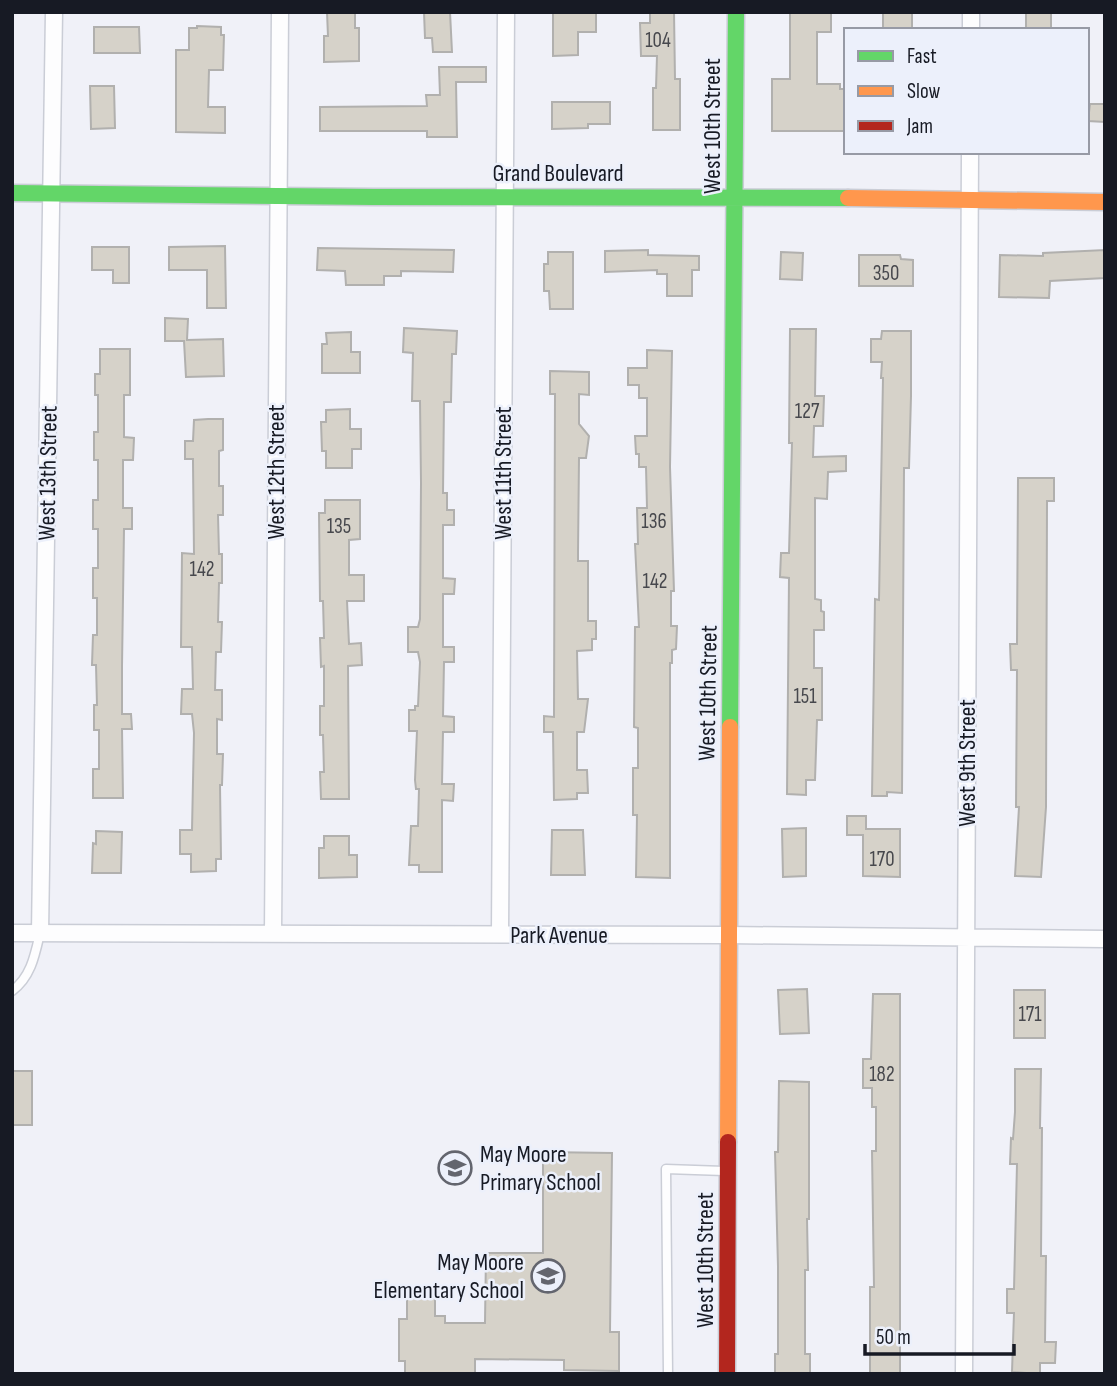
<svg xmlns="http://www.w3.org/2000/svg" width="1117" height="1386" font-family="'Sofia Sans Condensed',sans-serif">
<rect width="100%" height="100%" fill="#f0f1f8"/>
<path fill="#d6d2c9" stroke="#b1b0ae" stroke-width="2" d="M327,12H355V28H359V61L324,62V36H328Z
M424,12H450L452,52H433L432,38H425Z
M596,12V32H578V55L553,56V13Z
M650,12H674L675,79H680V130H653V88H656L657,56H641L640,23H650Z
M831,12V32H817V84H840V89H845L846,131H772V79H790V13Z
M883,12H912V30H883Z
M1026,12H1051V30H1026Z
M197,26L221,27V35H224L223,70H209L208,107H225V133L176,132V50H189V28H197Z
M94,27H139L140,53H94Z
M439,67H486V82H456L457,137H427V131H320V107L427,106L426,95H440Z
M90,86H114L115,128L91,129Z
M552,102H610V124H588V128L552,129Z
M1090,104H1105V122L1088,121Z
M225,246L226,308H207V270H169V247Z
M92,247H129V283H113V270H92Z
M318,248L454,250L453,272L401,271V276H384V285H346L345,271L317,270Z
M648,250V255L699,256V270H692V296H667V274H657V270L605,272V251Z
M1105,250V278L1050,281L1049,298L999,297L1000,255L1043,256V253Z
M548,252H573V309H550L549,291H544V264H548Z
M781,252L803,253L802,280L780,279Z
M859,255H900L901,259L913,260V286H859Z
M165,318L188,319L187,340L223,339L224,376L186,377L184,341H165Z
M404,328L457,331L456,354H452L451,402H444L443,493H447V510H454V525H443V578L455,579L454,594H443V647H454V662H444L443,716L454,717V732H443L442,784H454L453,801L442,800V872H419V865H409L411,826H418L419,789H416L415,780L417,731H409V710H415V706H418L420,662L418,652H408V627H418L420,619L421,483L420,401H412L413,353L403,352Z
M790,329H816L815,396H824L823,426H814L813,457L846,456V471L828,472L827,499L815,498V599L821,600V611L824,612V630H814V668H822V720H817L815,780H806V795L787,794L789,578L780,577L781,553H789L792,443H789Z
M882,331H911V396L909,468H904L902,793L887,792V796H872L875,599L879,600L883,378H881L882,362H871V339H881Z
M351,332V352H360V373H322V344H327L326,333Z
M100,349H130V395H124V437L134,438L133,460H123V508H132V529H124L122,666V714H131L132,729H122L123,798H93V769H99V730H94V705H97L96,665H92L93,635H97V598H93V568H98V529H93V500H98V460H94V432H98V395H95V374H100Z
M647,350L672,351L670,467L674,591H671V626H677L676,649L672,650V663H670V878L636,877L637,815H633V768H638V728L634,727L635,627H639L635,544H638L637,508H647L646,467H639V454H636L635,436H647V398H639V385H628V368H647Z
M550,371L589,372V395L579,394V424L589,436L586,458H579L578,553V561H588V621H596V639H592V650L577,651L578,699H588L584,732H577V770H587L588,793H577V799L554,800L553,732H544V716L554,717L555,394H550Z
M350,409V429H361V449H352V468H326V451H322L321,422H326V410Z
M208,419H223V450L219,451V486H223V515H218L219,554H222V583H219L218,622H222L221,652H216L215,690H222V720L217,719V754H223L222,785H220L221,859H216V871L191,872V854H180V830H192L194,733L192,714H181L182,689H193L192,647H181L182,553L194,554L193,463V459H185V441H193L194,420Z
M1018,478H1054V501H1047L1046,807L1041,877L1015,876L1019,807H1016L1017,670H1011L1010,644H1017Z
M325,500H360V539L349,540V575H364V601H347L349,644L361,643L362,665L348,666L349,799H321L320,772H324L323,735H320V706H324V666L321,667L320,638H324L323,601H320L319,513H325Z
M847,816H866V829H900V877L863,876V835H847Z
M806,828V876L783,877L782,829Z
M552,830H583L585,875H551Z
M96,831L122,832L121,873H92L93,843L96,844Z
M324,836H349V855H357V877L319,878V848H324Z
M807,989L809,1033L780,1034L778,990Z
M1014,990H1045V1038H1014Z
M873,994H900V1374H870V1287H874L872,1151H876V1107H872V1088H863V1059H871Z
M1015,1069H1041L1040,1128H1042L1041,1256H1046L1045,1342H1056L1055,1363H1040V1374L1012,1372L1014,1313H1007V1289H1014L1017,1164H1010L1011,1138L1013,1139L1015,1112Z
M12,1071H32V1125H12Z
M779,1081L809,1082V1219H807L808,1270H805V1354H810V1374H775V1354H778V1266L775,1152H778Z
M543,1152L612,1153L610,1332H619V1371L564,1370V1360L475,1359V1374H405V1361H399V1319H407V1298H435V1316H445V1323H485L486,1253H543Z"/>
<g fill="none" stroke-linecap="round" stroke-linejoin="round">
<defs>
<path id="lane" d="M12,991C31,977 35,955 40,933
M668,1374L666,1169L724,1171"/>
<path id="street" d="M971,30V12
M12,933L728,935L1105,939
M40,933L54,12
M273,933L280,12
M500,934L506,12
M964,1374L970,152"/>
<path id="fast" d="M12,193L373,197L848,198
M730,727L736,12"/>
<path id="slow" d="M848,198L1105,202
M728,1142L730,727"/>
<path id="jam" d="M727,1374L728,1142"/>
</defs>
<use href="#lane" stroke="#cacdd6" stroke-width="11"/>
<use href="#street" stroke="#cacdd6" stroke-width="19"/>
<use href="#fast" stroke="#cacdd6" stroke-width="19"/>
<use href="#slow" stroke="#cacdd6" stroke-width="19"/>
<use href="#jam" stroke="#cacdd6" stroke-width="19"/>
<use href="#lane" stroke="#fdfdfe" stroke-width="8"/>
<use href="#street" stroke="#fdfdfe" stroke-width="16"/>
<use href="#fast" stroke="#63d668" stroke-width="16"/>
<use href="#slow" stroke="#ff974d" stroke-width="16"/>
<use href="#jam" stroke="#b3261e" stroke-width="16"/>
</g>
<defs>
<symbol id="school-ring" viewBox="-11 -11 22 22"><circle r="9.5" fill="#ecf0fb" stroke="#63656e" stroke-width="1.5"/><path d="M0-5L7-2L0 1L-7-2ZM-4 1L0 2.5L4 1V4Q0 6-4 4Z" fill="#63656e"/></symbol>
</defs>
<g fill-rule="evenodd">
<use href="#school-ring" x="436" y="1149" width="38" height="38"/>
<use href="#school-ring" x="529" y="1257" width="38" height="38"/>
</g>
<g text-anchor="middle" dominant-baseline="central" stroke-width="5" stroke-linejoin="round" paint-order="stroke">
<g font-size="21" fill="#47484d">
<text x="658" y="40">104</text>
<text x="886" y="273">350</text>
<text x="807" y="411">127</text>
<text x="654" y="521">136</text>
<text x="339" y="526">135</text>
<text x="202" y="569">142</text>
<text x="655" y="581">142</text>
<text x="805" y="696">151</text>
<text x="882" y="859">170</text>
<text x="1030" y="1014">171</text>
<text x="882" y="1074">182</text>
</g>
<g font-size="24" fill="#171a24" stroke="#ecf0fb">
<text transform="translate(712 126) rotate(-90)">West 10th Street</text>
<text x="558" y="173">Grand Boulevard</text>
<text transform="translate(276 472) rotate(-90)">West 12th Street</text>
<text transform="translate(48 473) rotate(-89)">West 13th Street</text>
<text transform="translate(503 473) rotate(-90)">West 11th Street</text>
<text transform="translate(708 693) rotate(-89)">West 10th Street</text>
<text transform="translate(967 763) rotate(-90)">West 9th Street</text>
<text x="559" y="935">Park Avenue</text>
<text transform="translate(705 1260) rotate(-90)">West 10th Street</text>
</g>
<g font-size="24" fill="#171a24" stroke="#ecf0fb" text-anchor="start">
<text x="480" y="1154">May Moore<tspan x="480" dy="28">Primary School</tspan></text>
<text x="524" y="1262" text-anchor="end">May Moore<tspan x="524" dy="28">Elementary School</tspan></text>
</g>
</g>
<rect width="1117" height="1386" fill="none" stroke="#171a24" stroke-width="28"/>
<rect x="844" y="28" width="245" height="126" fill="#ecf0fb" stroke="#979aa5" stroke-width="2"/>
<rect x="858" y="51" width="35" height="10" fill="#63d668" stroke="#979aa5" stroke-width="2"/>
<text x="907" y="63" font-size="21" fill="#171a24">Fast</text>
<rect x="858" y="86" width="35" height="10" fill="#ff974d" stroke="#979aa5" stroke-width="2"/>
<text x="907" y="98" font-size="21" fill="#171a24">Slow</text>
<rect x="858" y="121" width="35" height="10" fill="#b3261e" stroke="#979aa5" stroke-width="2"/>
<text x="907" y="133" font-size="21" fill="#171a24">Jam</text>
<path d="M865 1344v10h149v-10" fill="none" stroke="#171a24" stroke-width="3.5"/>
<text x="876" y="1344" font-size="21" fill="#171a24" stroke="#ecf0fb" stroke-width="5" paint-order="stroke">50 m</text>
</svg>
